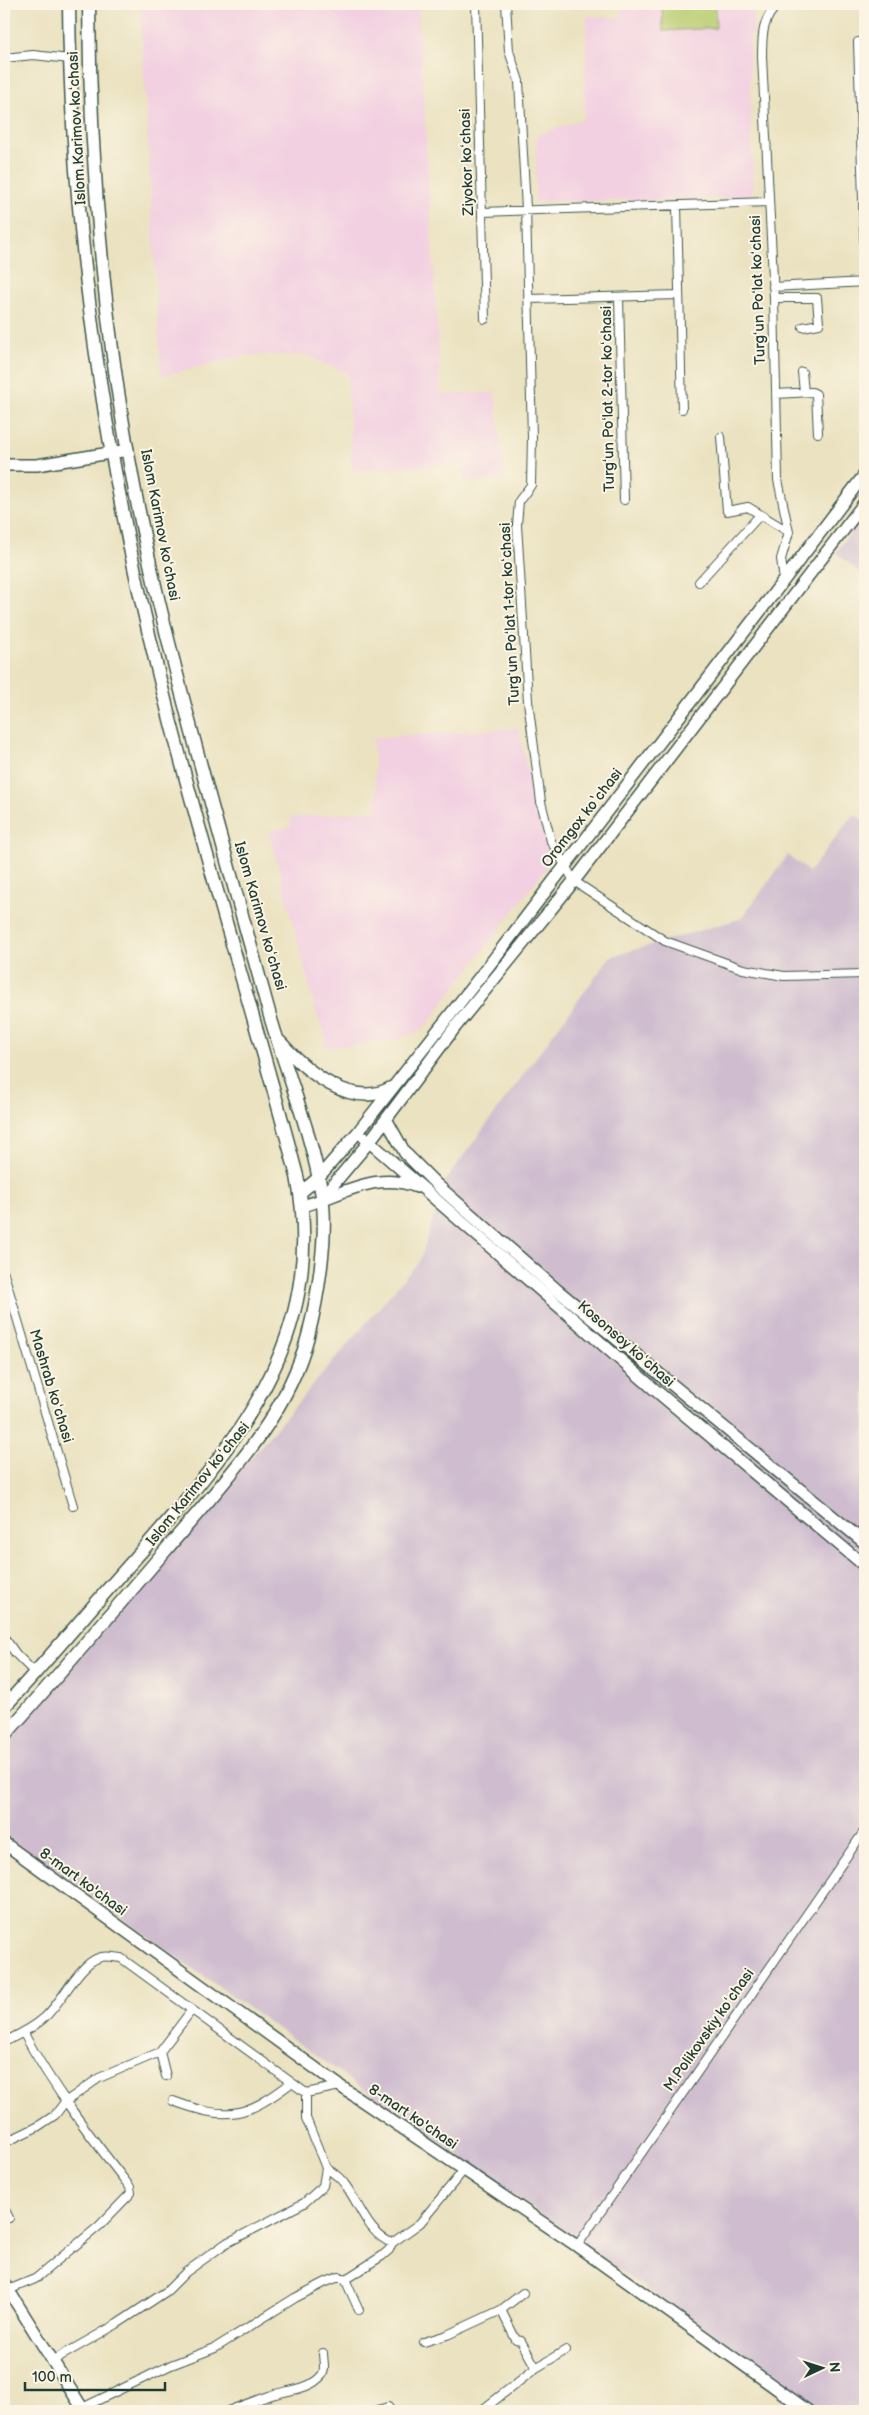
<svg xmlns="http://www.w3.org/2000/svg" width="869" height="2415" font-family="'Balsamiq Sans',sans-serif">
<rect width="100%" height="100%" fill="#fcf5e5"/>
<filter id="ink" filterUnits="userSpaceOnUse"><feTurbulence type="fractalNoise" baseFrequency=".02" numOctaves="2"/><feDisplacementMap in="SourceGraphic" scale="10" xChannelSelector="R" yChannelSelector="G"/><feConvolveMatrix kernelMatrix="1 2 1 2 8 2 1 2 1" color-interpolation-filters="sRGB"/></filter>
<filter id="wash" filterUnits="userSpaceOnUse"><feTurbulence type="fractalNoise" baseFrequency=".0096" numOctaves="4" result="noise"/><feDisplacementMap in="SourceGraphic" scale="20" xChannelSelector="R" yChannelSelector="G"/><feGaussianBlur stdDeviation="1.12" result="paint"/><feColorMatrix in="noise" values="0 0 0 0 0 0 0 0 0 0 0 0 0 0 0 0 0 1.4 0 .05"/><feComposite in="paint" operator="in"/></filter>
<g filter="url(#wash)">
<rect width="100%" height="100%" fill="#eae2c0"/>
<path fill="#f2cfe1" d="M140,4H418L441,394L495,393L505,479L465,482L464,463L352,471L347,374L306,355H247L161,376Z
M624,4H753L754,34H749L753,191L746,198L535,202L537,135L584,119L587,16L620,18Z
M518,728L532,789L553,859L424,1028L398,1040L325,1048V1034L316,1012L269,831L290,827L291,818L377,810L373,738Z"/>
<path fill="#cfbdcf" d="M865,513V577L836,552Z
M853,815L865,820V2411H819L4,1835V1746L420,1260L445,1181L610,957L742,918L788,855L809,872Z"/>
<path fill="#b8cd71" stroke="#6c8552" d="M662,4H715L716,28L663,31Z"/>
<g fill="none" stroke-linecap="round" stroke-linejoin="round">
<path stroke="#6eb4e5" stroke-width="10" d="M4,2409L5,2411"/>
</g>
</g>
<g filter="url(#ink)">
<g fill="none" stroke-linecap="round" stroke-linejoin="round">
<defs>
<path id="street" d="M476,4L485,319
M506,4L509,51L519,81L526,209L532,437L531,485L519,501L517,525L528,701L541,802L551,841L574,881L665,941L743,969L784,976L865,974
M779,4C762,18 762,36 762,57L774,298L778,480L789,532L781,559L784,580
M858,42L865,262
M4,58L33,55L70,59
M677,206L682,409
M483,212L768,202
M773,287L865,282
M619,297L624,500
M774,298H817L819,324L803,327
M528,299L679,295
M802,372L804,392
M776,394L812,392L816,394L818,433
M721,437L727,511L748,507L789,532
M699,582L760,515
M4,1274L73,1506
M4,1637L16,1654L35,1673
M4,2042C18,2035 32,2029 44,2018C61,2004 78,1965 98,1958C105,1955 113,1957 121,1958L306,2093L340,2086
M160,2052L166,2076
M173,2101C227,2121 245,2118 291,2083
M4,2143L37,2127L55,2115L65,2102L99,2078L160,2052L191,2011
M326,2168C334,2173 341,2178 346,2186C360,2205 368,2234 392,2243
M4,2208L9,2218
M577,2246L865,1830
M345,2279L359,2310
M8,2290L35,2279L99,2226L131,2193L130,2187C91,2137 53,2088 23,2032
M501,2310L523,2293
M424,2342L447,2335L501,2310L516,2340L521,2341L536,2368
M52,2361L117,2324L167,2291L186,2272L225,2244L304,2203L323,2186L326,2168L306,2118V2093
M82,2408L171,2365L215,2348L295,2298L326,2282L339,2277L345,2279L349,2277L382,2256L389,2250L392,2243L420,2223L464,2170
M228,2411C241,2406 254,2401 268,2396C285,2390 309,2391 322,2375C326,2370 323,2360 323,2353
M375,2411L388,2407L391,2411
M481,2411L536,2368L566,2350"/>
<path id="secondary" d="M4,465H37L128,450
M386,1119L405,1153L437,1185L557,1290L865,1543
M365,1138L654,1389L865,1566
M300,1193L318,1178L358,1132L490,964L865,474
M322,1198L369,1142L456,1026L574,881L865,502
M302,1206C340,1196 377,1170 417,1187
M4,1843L340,2086L577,2246L808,2411
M4,2283L84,2411"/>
<path id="primary" d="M280,1042C306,1071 351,1110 391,1088
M4,1707C48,1660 89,1610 132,1562C233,1448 329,1340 297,1176C254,1013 203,852 162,688C106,465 71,235 69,4
M4,1736C58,1676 111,1614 164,1552C219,1487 286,1421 308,1336C318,1297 328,1235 322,1196C313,1137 287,1074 270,1016C231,874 190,733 156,590C111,399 90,200 89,4"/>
</defs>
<use href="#street" stroke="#3d5649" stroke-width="10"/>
<use href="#secondary" stroke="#3d5649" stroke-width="14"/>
<use href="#primary" stroke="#3d5649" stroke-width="15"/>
<use href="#street" stroke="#fff" stroke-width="8"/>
<use href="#secondary" stroke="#fff" stroke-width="11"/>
<use href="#primary" stroke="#fff" stroke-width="12"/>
</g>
</g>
<g text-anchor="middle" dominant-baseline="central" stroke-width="4" stroke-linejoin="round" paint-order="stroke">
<g font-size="15" fill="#1f3d34" stroke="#fcf5e5">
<text transform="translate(77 128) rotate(-93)">Islom Karimov koʻchasi</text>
<text transform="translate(467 162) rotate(-92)">Ziyokor koʻchasi</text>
<text transform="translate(758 290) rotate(-92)">Turgʻun Poʻlat koʻchasi</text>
<text transform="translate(608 399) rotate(-91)">Turgʻun Poʻlat 2-tor koʻchasi</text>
<text transform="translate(160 525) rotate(79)">Islom Karimov koʻchasi</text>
<text transform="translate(510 614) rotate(-93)">Turgʻun Poʻlat 1-tor koʻchasi</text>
<text transform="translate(582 818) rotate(-52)">Oromgox ko‘chasi</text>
<text transform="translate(260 916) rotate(74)">Islom Karimov koʻchasi</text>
<text transform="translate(626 1344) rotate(41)">Kosonsoy koʻchasi</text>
<text transform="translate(51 1386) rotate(73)">Mashrab koʻchasi</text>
<text transform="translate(198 1484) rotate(-51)">Islom Karimov koʻchasi</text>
<text transform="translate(83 1882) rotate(36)">8-mart ko'chasi</text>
<text transform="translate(709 2030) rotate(-55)">M.Polikovskiy koʻchasi</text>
<text transform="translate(413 2117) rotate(34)">8-mart ko'chasi</text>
</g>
</g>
<rect width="869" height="2415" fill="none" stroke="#fcf5e5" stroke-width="20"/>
<g transform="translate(822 2368) rotate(86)" stroke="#fcf5e5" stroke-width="4" paint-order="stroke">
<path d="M0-4L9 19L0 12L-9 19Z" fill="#1f3d34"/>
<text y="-8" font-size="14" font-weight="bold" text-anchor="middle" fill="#1f3d34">N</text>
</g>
<path d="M25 2382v8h140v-8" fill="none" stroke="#1f3d34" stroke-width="2.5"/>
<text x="32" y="2382" font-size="15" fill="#1f3d34" stroke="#fcf5e5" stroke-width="4" paint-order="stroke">100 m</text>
</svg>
